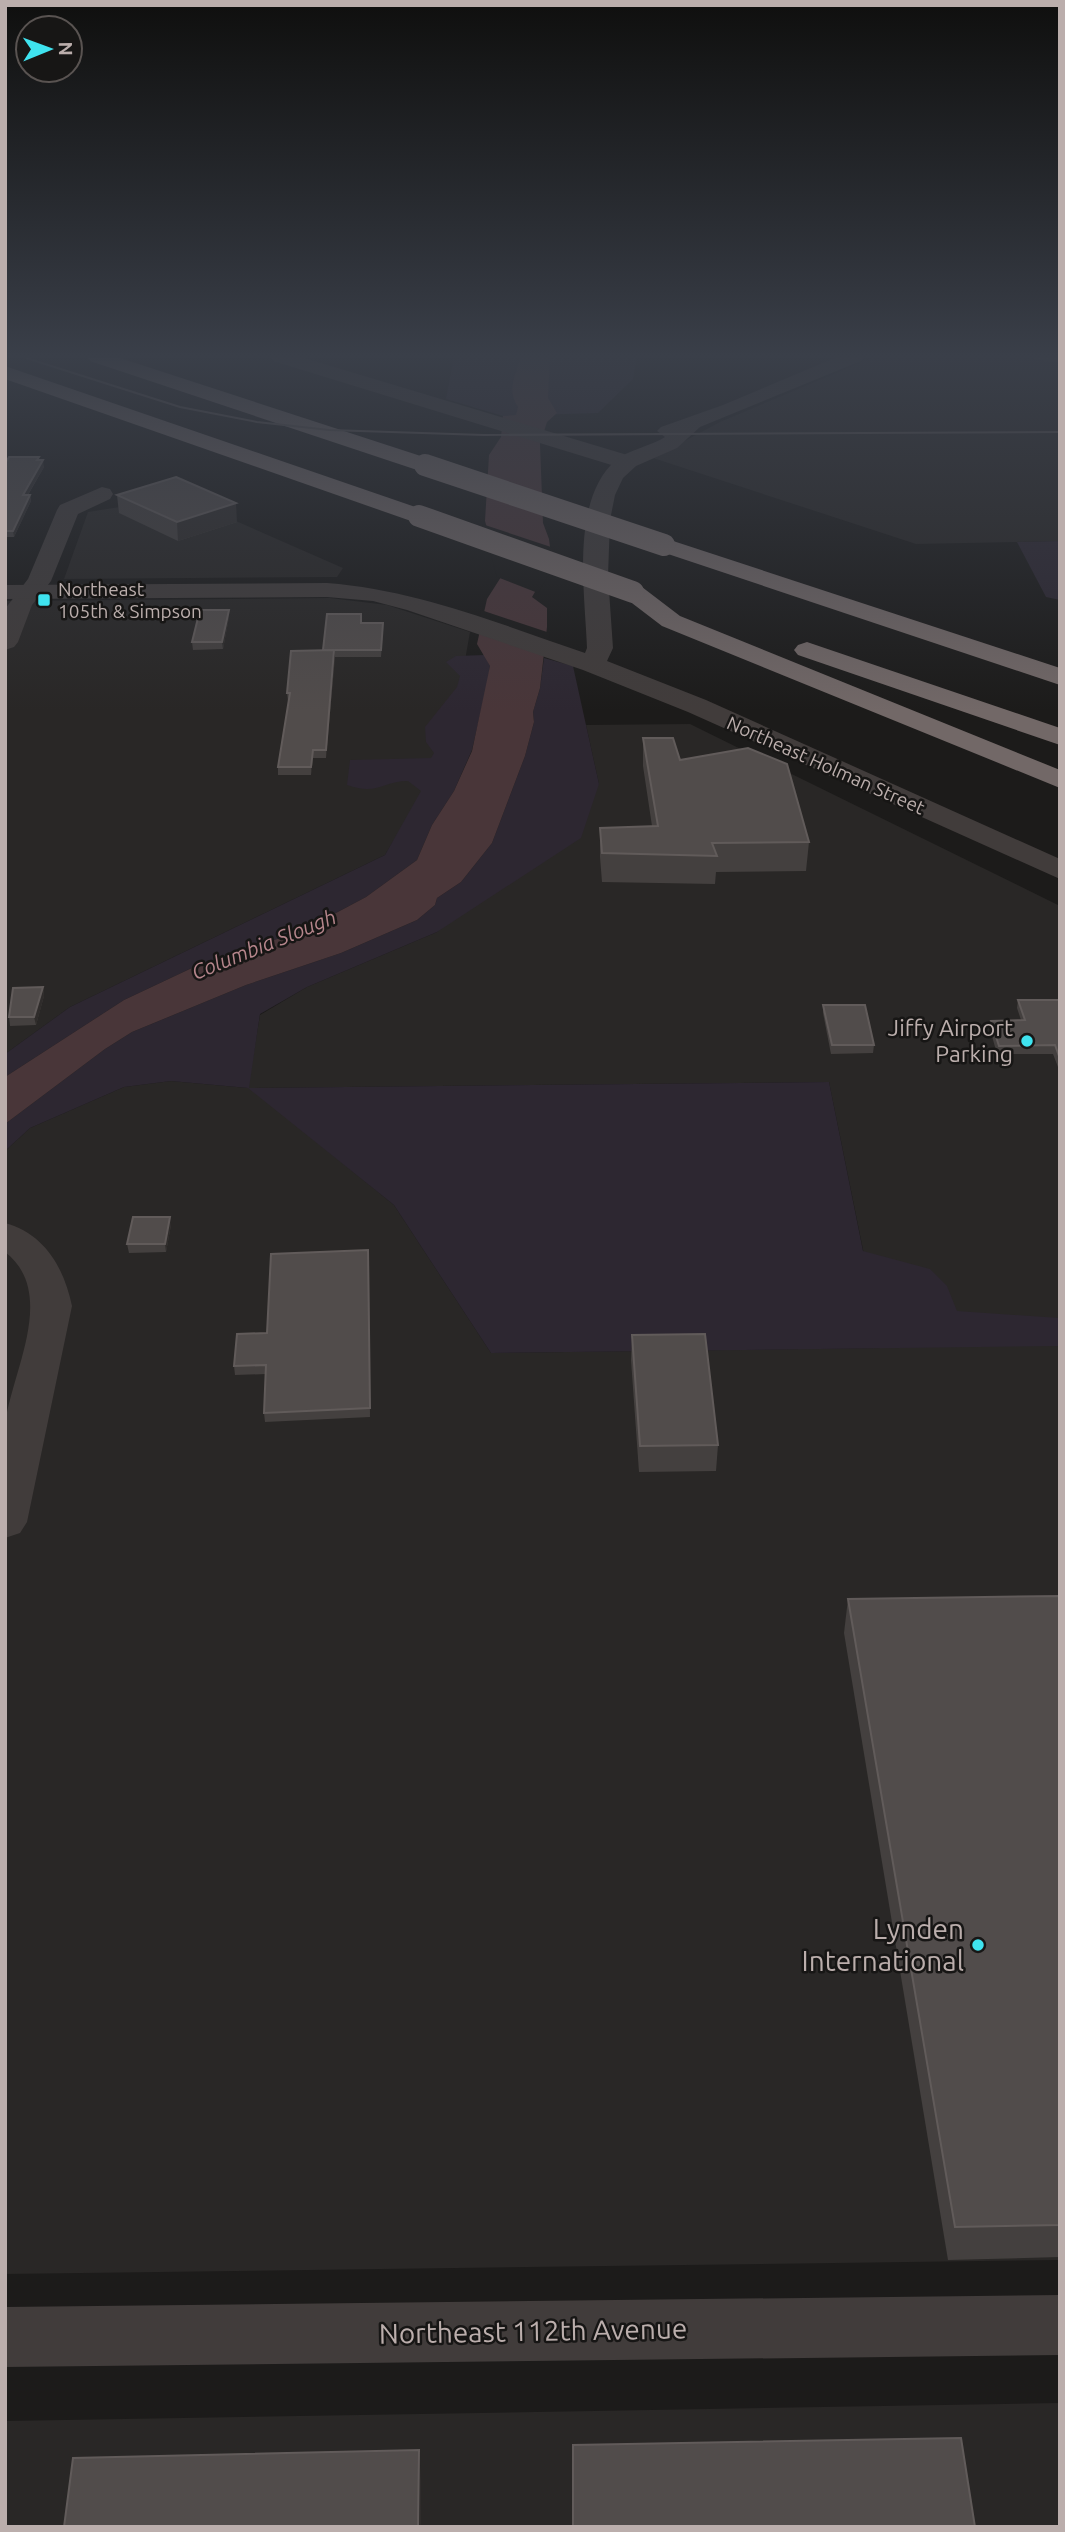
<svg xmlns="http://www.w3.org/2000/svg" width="1065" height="2532" font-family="Ubuntu,sans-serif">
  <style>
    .built { fill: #292726; fill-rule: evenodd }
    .green { fill: #2d2731 }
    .water { fill: #493639 }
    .pier { fill: #1c1b1a }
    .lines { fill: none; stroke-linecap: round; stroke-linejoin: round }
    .minor { fill: #413c3b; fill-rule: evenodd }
    .tertiary { fill: #413c3b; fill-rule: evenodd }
    .motorway { fill: #726867; fill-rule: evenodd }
    .tram { stroke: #5a5352; stroke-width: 2 }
    .motorway-bridge { stroke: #726867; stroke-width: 22 }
    .wall { fill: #44403f }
    .shaded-wall { fill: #2f2c2b }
    .building { fill: #514c4b; stroke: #615b5a; stroke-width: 2 }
    .poi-dot { fill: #3fe3ef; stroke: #171615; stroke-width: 2.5 }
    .labels { text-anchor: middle; stroke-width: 5; stroke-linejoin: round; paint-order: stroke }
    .far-poi-label { font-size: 19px; fill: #bbaeac; stroke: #171615; text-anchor: start }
    .far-street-label { font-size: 19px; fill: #bbaeac; stroke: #171615 }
    .far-water-label { font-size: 21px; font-style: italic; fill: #b5858b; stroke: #171615 }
    .poi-label { font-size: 23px; fill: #bbaeac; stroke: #171615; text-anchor: end }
    .near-poi-label { font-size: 28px; fill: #bbaeac; stroke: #171615; text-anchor: end }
    .near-street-label { font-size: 28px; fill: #bbaeac; stroke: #171615 }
  </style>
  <rect width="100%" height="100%" fill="#1c1b1a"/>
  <g class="built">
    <polygon points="874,357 1060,357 1060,541 916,544 653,458 720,422"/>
    <polygon points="126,506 220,514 343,568 337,577 64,579 88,512"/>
    <polygon points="330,598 387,605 470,632 460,689 434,773 385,855 70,1007 5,1054 5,601"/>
    <path d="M690 724 1060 906V2260L5 2274V1151L30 1128 124 1087 171 1081 248 1088 260 1015 307 987 437 932 599 784 586 725ZM829 1082 883 1348 491 1353 394 1205 250 1088Z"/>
    <polygon points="1060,2403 1060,2527 5,2527 5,2421"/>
  </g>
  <g class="green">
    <polygon points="454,357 637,357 633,379 598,413 503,416 446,399"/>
    <polygon points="1060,541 1060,600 1046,597 1017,542"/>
    <path d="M485 655 490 666 488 680 472 750 454 791 432 825 417 860 366 897 334 914 289 935 194 967 124 1000 5 1077V1054L70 1007 385 855 421 791 408 781C383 781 377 796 347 785L350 760 431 758 434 753 426 742 425 727 457 687 460 676 446 662 456 656Z"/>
    <polygon points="544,658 573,666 599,784 581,838 437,932 307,987 260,1014 249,1088 829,1082 863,1251 930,1269 947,1286 957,1311 1060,1318 1060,1346 491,1353 394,1205 248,1088 171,1081 124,1087 30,1128 5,1151 5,1124 105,1049 132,1032 246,985 341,953 417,920 435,905 437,898 461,882 492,843 525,756 534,722 533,712 540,688"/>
  </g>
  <path class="water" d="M521 357H550L548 398 557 413 547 422 540 444 543 523 549 539 552 563 532 597 547 608V627L540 688 533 712 534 722 525 756 492 843 461 882 437 898 435 905 417 920 341 953 246 985 132 1032 105 1049 5 1124V1077L124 1000 194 967 289 935 334 914 366 897 417 860 432 825 454 791 472 751 490 666 477 644 487 599 501 577 485 521 489 455 501 437 503 416 516 415 518 407C506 389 516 375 521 357Z"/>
  <g class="pier">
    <polygon points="482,524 554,548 555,564 538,593 497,577"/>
    <polygon points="481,610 550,633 548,655 477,631"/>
  </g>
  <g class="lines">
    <g class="minor">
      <polygon points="270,357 301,357 634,457 637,462 634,467 618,467 273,361"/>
      <polygon points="102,487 110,489 113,494 110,499 78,514 51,581 32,605 18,642 14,647 5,650 5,609 28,579 57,510 60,505"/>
      <path d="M5 1223C45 1234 64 1268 72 1306L27 1522 20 1533 5 1538C5 1501 1 1461 5 1424 12 1371 58 1293 5 1252Z"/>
      <polygon points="1060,2295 1060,2355 5,2367 5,2307"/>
    </g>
    <path class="tertiary" d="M837 357H864L861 361 700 427 677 448 636 466 623 478 615 495 610 520 608 576 613 648 607 661 706 700 1060 859V879L688 712 583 670 407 610 373 601 327 597 5 599V585L327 583C417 590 500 624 585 653L587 648C585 593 570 500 616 460 628 450 651 446 665 437L657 431 661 427 723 405Z"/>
    <g class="motorway">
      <polygon points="87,357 117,357 433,460 436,465 433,470 417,470 90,361"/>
      <polygon points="5,366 427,511 430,516 427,521 411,521 5,379"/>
      <polygon points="664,538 1060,668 1060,685 656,550 652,545 656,540"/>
      <polygon points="633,585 642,587 680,616 1060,770 1060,788 662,626 624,597 621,592 624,587"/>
      <polygon points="807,642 1060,728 1060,745 798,655 794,650 798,645"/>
    </g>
    <polyline class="tram" points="23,357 180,407 257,422 329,430 484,435 1060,432"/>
    <g class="motorway-bridge">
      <polyline points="425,465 664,545"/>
      <polyline points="419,516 633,592"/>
    </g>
  </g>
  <g class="wall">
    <polygon points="1023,357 1060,357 1060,363"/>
    <polygon points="39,457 39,460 44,467 28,495 30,495 31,501 14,537 5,537 5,464"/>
    <polygon points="117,495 237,522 178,541 119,513"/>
    <polygon points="229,617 223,649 193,650 192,642"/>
    <polygon points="361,623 383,630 381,657 335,657 326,758 313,758 311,775 278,775 278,767 289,701 288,701 287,693 323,650"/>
    <polygon points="643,738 680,760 809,842 806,871 716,872 715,884 602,882 600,857 600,828 652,826 643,766"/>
    <polygon points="43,987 44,996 36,1025 10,1026 9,1017"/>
    <polygon points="1018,1000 1060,1000 1060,1067 1058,1067 1053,1054 997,1054 990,1029 991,1021 1021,1020 1017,1008"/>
    <polygon points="823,1005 874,1045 873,1053 831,1054 823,1013"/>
    <polygon points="171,1225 166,1252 129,1253 127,1244"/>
    <polygon points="369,1258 370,1417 265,1422 264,1413 266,1374 235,1375 234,1366 267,1333"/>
    <polygon points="632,1335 718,1445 716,1471 639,1472 631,1360"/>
    <polygon points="1060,1596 1060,2257 948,2260 844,1633 848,1599"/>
    <polygon points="573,2445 975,2527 572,2527"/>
  </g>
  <g class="shaded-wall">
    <polygon points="43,460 44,467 24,501 23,495"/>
    <polygon points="30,495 31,501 14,537 13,531"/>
    <polygon points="236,503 237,522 178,541 177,522"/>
    <polygon points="229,610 229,617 223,649 222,642"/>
    <polygon points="334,650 335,657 326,758 326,750"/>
    <polygon points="313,750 313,758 311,775 311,767"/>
    <polygon points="43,987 44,996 36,1025 34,1017"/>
    <polygon points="170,1217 171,1225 166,1252 165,1244"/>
    <polygon points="419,2450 421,2480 421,2527 418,2527"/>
  </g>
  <g class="building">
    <polygon points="9,457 39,457 37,460 43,460 23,495 30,495 13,531 5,531 5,464"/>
    <polygon points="176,477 236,503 177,522 117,495"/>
    <polygon points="200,610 229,610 222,642 192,642"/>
    <polygon points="327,614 361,614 361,623 383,623 381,650 323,650"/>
    <polygon points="334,650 326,750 313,750 311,767 278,767 290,693 287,693 291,651"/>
    <polygon points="643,738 673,738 680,760 748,748 787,764 809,842 712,843 717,856 602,853 600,828 658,826"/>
    <polygon points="43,987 34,1017 9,1017 13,988"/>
    <polygon points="1018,1000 1060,1000 1060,1059 1055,1045 999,1046 991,1021 1025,1020"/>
    <polygon points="823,1005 865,1005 874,1045 832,1045"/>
    <polygon points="133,1217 170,1217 165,1244 127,1244"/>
    <polygon points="368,1250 370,1408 264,1413 266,1365 234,1366 237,1334 267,1333 271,1254"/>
    <polygon points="705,1334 718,1445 640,1446 632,1335"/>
    <polygon points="1060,1596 1060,2225 955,2227 848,1599"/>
    <polygon points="961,2438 975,2527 573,2527 573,2445"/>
    <polygon points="419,2450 418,2527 64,2527 73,2458"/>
  </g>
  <linearGradient id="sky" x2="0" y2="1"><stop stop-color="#0f0f0e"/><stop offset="0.5" stop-color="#3a3f49"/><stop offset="1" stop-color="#3a3f49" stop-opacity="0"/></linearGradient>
  <rect width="1065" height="711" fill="url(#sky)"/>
  <g class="poi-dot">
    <rect x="37" y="593" width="14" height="14" rx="3.5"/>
    <circle cx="1027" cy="1041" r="7"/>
    <circle cx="978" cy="1945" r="7"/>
  </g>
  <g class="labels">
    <g class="far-poi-label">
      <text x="58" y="596">Northeast<tspan x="58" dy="22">105th &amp; Simpson</tspan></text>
    </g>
    <g class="far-street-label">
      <text transform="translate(826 765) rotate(24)" y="7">Northeast Holman Street</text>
    </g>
    <g class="far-water-label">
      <text transform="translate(264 945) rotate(-22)" y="7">Columbia Slough</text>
    </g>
    <g class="poi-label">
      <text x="1013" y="1036">Jiffy Airport<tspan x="1013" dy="26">Parking</tspan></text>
    </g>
    <g class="near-poi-label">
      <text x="964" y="1939">Lynden<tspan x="964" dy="32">International</tspan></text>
    </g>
    <g class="near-street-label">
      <text transform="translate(533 2331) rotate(-1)" y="10">Northeast 112th Avenue</text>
    </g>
  </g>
  <rect width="1065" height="2532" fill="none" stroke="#bbaeac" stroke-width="14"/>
  <g transform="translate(49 49) rotate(89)"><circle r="33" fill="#171615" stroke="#595351" stroke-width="2"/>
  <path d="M0-5L12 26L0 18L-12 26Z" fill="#3fe3ef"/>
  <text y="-10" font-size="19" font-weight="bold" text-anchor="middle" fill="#bbaeac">N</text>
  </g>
</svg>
